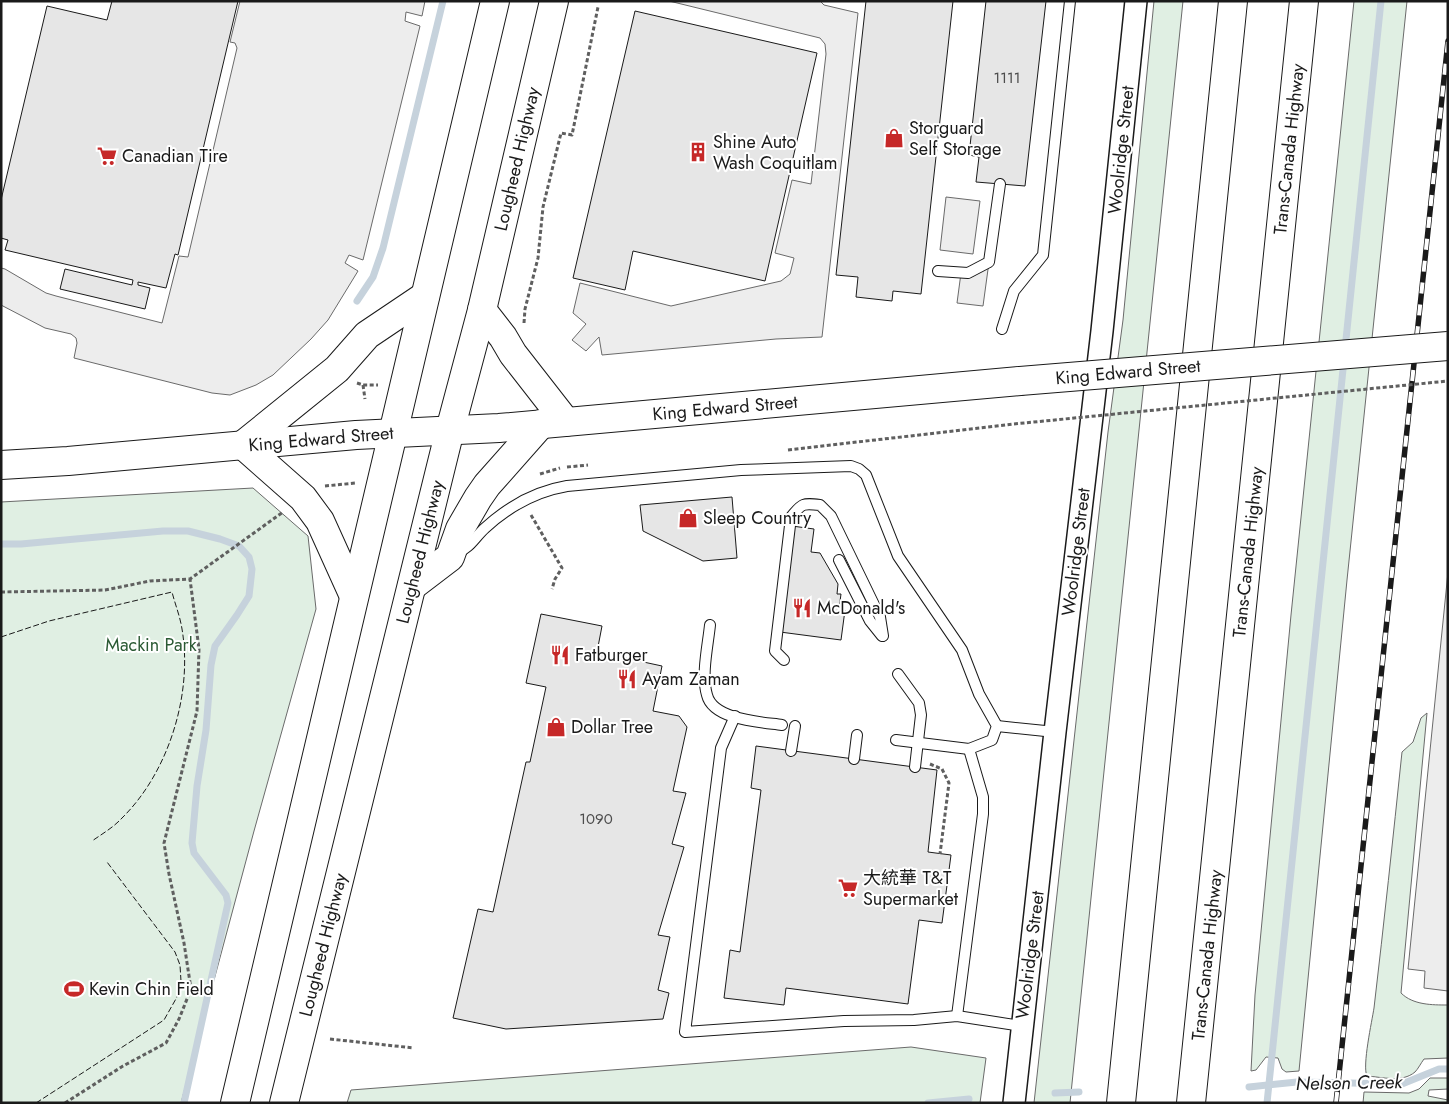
<svg xmlns="http://www.w3.org/2000/svg" width="1449" height="1104" font-family="Jost,'Noto Sans SC',sans-serif">
  <style>
    .green { fill: #e0efe3; stroke: #6a6a6a }
    .parking { fill: #ededed; stroke: #6a6a6a }
    .lines { fill: none; stroke-linecap: round; stroke-linejoin: round }
    .stream { stroke: #c6d2dc; stroke-width: 7 }
    .building { fill: #e6e6e6; stroke: #1a1a1a }
    .lane-casing { stroke: #1a1a1a; stroke-width: 12 }
    .street-casing { stroke: #1a1a1a; stroke-width: 24 }
    .secondary-casing { stroke: #1a1a1a; stroke-width: 30 }
    .primary-casing { stroke: #1a1a1a; stroke-width: 30 }
    .highway-casing { stroke: #1a1a1a; stroke-width: 30 }
    .path { stroke: #5f5f5f; stroke-width: 3; stroke-dasharray: 4 2.5; stroke-linecap: butt }
    .lane { stroke: #fff; stroke-width: 10 }
    .street { stroke: #fff; stroke-width: 21 }
    .secondary { stroke: #fff; stroke-width: 28 }
    .primary { stroke: #fff; stroke-width: 28 }
    .highway { stroke: #fff; stroke-width: 28 }
    .rail-casing { stroke: #1a1a1a; stroke-width: 5.5 }
    .rail { stroke: #fff; stroke-width: 4; stroke-dasharray: 11; stroke-linecap: butt }
    .secondary-bridge-casing { stroke: #1a1a1a; stroke-width: 30; stroke-linecap: butt }
    .path-bridge { stroke: #5f5f5f; stroke-width: 3; stroke-dasharray: 4 2.5; stroke-linecap: butt }
    .secondary-bridge { stroke: #fff; stroke-width: 28 }
    .fence { stroke: #1a1a1a; stroke-width: 1; stroke-dasharray: 6 2.5; stroke-linecap: butt }
    .labels { text-anchor: middle; stroke-width: 4; stroke-linejoin: round; paint-order: stroke }
    .number-label { font-size: 15px; fill: #4d4d4d }
    .poi-label { font-size: 18px; fill: #1a1a1a; stroke: #fff; text-anchor: start }
    .street-label { font-size: 18px; fill: #1a1a1a; stroke: #fff }
    .park-label { font-size: 18px; fill: #2b5a34; stroke: #fff }
    .water-label { font-size: 19px; font-style: italic; fill: #1a1a1a; stroke: #fff }
  </style>
  <rect width="100%" height="100%" fill="#fff"/>
  <g class="green">
    <polygon points="1154,1 1183,1 1070,1103 1034,1103 1108,432 1123,320"/>
    <polygon points="1354,1 1407,1 1347,580 1299,1071 1286,1072 1282,1069 1278,1058 1266,1057 1256,1070 1251,1071 1255,995 1291,615"/>
    <polygon points="253,488 308,536 316,609 254,831 181,1103 1,1103 1,502"/>
    <path d="M1427 713 1401 993C1413 1005 1432 1005 1448 1005V1058L1424 1059C1421 1063 1418 1069 1415 1072 1402 1083 1382 1077 1367 1076 1362 1066 1372 1021 1374 1008 1384 923 1393 838 1402 752L1413 742 1421 718Z"/>
    <polygon points="911,1047 986,1058 980,1103 347,1103 351,1090"/>
    <polygon points="1430,1078 1448,1078 1448,1089 1429,1090 1428,1096 1448,1100 1448,1103 1363,1103 1364,1092 1409,1093 1419,1089"/>
  </g>
  <g class="parking">
    <polygon points="240,1 425,1 422,16 406,12 405,21 420,26 363,260 349,255 345,263 358,271 328,320 311,339 273,375 256,385 230,395 212,393 74,358 77,343 76,338 71,334 45,328 1,305 1,268 5,269 46,293 56,296 162,323 179,256 188,257 237,48 235,43 230,42"/>
    <polygon points="669,1 820,1 824,5 858,13 822,337 776,339 602,355 599,337 586,351 572,340 586,324 573,313 580,283 671,306 781,281 790,274 794,258 775,253 792,180 811,184 826,54 825,44 820,38"/>
    <polygon points="946,197 980,201 973,254 940,250"/>
    <polygon points="989,262 983,306 957,303 961,273"/>
    <polygon points="1448,572 1448,991 1424,988 1425,971 1408,969"/>
  </g>
  <g class="lines">
    <g class="stream">
      <polyline points="357,301 373,277 383,248 443,1"/>
      <polyline points="1345,349 1381,1"/>
      <polyline points="1,544 21,544 163,531 188,531 220,539 239,546 249,557 252,569 249,596 237,615 215,646 211,665 206,730 197,786 192,843 194,853 226,895 228,903 184,1103"/>
      <polyline points="1249,1087 1297,1082 1402,1084 1439,1069 1448,1069"/>
      <polyline points="1055,1093 1079,1092"/>
      <polyline points="928,1103 969,1099"/>
      <polyline points="1267,1103 1344,360"/>
    </g>
  </g>
  <g class="building">
    <polygon points="112,1 238,1 178,255 175,254 166,288 138,282 138,285 150,288 145,309 60,289 65,269 132,285 133,280 5,250 8,240 1,238 1,200 47,6 107,20"/>
    <polygon points="866,1 953,1 921,294 893,291 892,301 856,297 858,277 836,275"/>
    <polygon points="986,1 1046,1 1025,186 976,182 979,157 969,155"/>
    <polygon points="635,11 817,53 765,281 633,251 625,290 573,278"/>
    <polygon points="732,497 737,558 703,561 643,531 640,505"/>
    <polygon points="792,526 814,529 811,552 820,553 838,584 837,594 841,594 839,609 845,610 841,640 780,632"/>
    <polygon points="541,614 602,626 597,652 662,666 653,711 679,716 687,727 673,791 686,793 672,844 684,847 658,935 670,937 658,990 669,993 663,1019 506,1029 453,1018 478,909 493,912 526,762 530,762 546,687 526,683"/>
    <polygon points="756,746 937,770 928,852 951,855 942,923 919,920 908,1004 786,988 784,1005 724,998 730,950 740,952 761,790 751,788"/>
  </g>
  <g class="lines">
    <defs>
      <g id="lane">
        <polyline points="938,271 968,273 989,262 1000,184"/>
        <polyline points="1002,329 1014,291 1043,255 1070,1"/>
        <path d="M457 553C470 548 475 537 485 528 508 507 537 491 567 486L741 470 851 466 859 469 866 475 898 556 962 650 979 694 997 726 992 740 969 749 983 797V814L957 1016"/>
        <polyline points="839,560 870,621 882,636"/>
        <path d="M710 625C708 645 701 675 707 695 713 720 761 722 782 725"/>
        <path d="M784 660 775 651 791 517C802 503 803 503 820 505L831 516 880 617 883 636"/>
        <polyline points="898,674 919,703 921,715 915,767"/>
        <polyline points="735,716 721,748 685,1032 844,1021 914,1020 957,1016 1021,1026"/>
        <polyline points="997,726 1055,732"/>
        <polyline points="896,740 969,749"/>
        <polyline points="791,751 795,726"/>
        <polyline points="854,759 857,735"/>
      </g>
      <polyline id="street" points="1014,1103 1055,732 1102,331 1136,1"/>
      <polyline id="secondary" points="1,465 68,461 356,435 499,428 1020,381"/>
      <g id="primary">
        <polyline points="482,310 503,337 513,354 566,422"/>
        <polyline points="412,586 450,557 460,529 478,498 487,485 541,424"/>
        <polyline points="353,594 320,521 303,498 243,445 337,369 367,335 425,296"/>
        <path d="M235 1103C319 735 407 368 495 1"/>
        <polyline points="284,1103 450,430 482,310 554,1"/>
      </g>
      <g id="highway">
        <polyline points="1121,1103 1233,1"/>
        <polyline points="1191,1103 1304,1"/>
      </g>
    </defs>
    <use href="#lane" class="lane-casing"/>
    <use href="#street" class="street-casing"/>
    <use href="#secondary" class="secondary-casing"/>
    <use href="#primary" class="primary-casing"/>
    <use href="#highway" class="highway-casing"/>
    <g class="path">
      <polyline points="524,323 525,309 538,258 543,207 561,133 572,135 598,7"/>
      <polyline points="357,383 363,385 378,385"/>
      <polyline points="363,385 365,399"/>
      <polyline points="788,450 1014,424"/>
      <polyline points="567,467 588,465"/>
      <polyline points="540,474 560,468"/>
      <polyline points="325,486 356,483"/>
      <polyline points="531,515 562,568 555,579 552,589"/>
      <polyline points="1,592 105,590 150,581 190,579 283,512"/>
      <polyline points="930,764 942,769 949,783 940,854"/>
      <polyline points="330,1039 414,1048"/>
      <polyline points="65,1103 123,1066 166,1043 179,1019 191,989 184,943 169,874 164,843 197,711 199,649 190,579"/>
    </g>
    <use href="#lane" class="lane"/>
    <use href="#street" class="street"/>
    <use href="#secondary" class="secondary"/>
    <use href="#primary" class="primary"/>
    <use href="#highway" class="highway"/>
    <defs>
      <polyline id="rail" points="1336,1103 1448,41"/>
    </defs>
    <use href="#rail" class="rail-casing"/>
    <use href="#rail" class="rail"/>
    <defs>
      <polyline id="secondary-bridge" points="1020,381 1448,346"/>
    </defs>
    <use href="#secondary-bridge" class="secondary-bridge-casing"/>
    <polyline class="path-bridge" points="1014,424 1448,381"/>
    <use href="#secondary-bridge" class="secondary-bridge"/>
    <g class="fence">
      <path d="M1 637 49 621 172 592C175 604 180 616 182 629 193 693 169 772 122 818 114 827 102 834 92 841"/>
      <polyline points="36,1103 164,1020 177,997 181,981 180,965 175,952 107,862"/>
    </g>
  </g>
  <defs>
    <symbol id="shop-bare" viewBox="-9 -9 18 18"><path d="M-5-2.5h2.3a2.7 3.5 0 0 1 5.4 0H5L5.5 6h-11ZM-1.5-2.5h3a1.5 2.3 0 0 0-3 0Z" fill="#c62828" stroke="#fff" stroke-width="2.5" paint-order="stroke"/></symbol>
    <symbol id="building-bare" viewBox="-9 -9 18 18"><path d="M-4-6H4V6H1V3H-1V6H-4ZM-2.5-4.3h1.7v1.8h-1.7ZM.8-4.3h1.7v1.8H.8ZM-2.5-1h1.7V.8h-1.7ZM.8-1h1.7V.8H.8Z" fill="#c62828" stroke="#fff" stroke-width="2.5" paint-order="stroke"/></symbol>
    <symbol id="supermarket-bare" viewBox="-9 -9 18 18"><path d="M-6-5.5h2.5l.6 2H6L4.5 2H-2.5L-4.4-4H-6ZM-1.5 3.2a1.3 1.3 0 1 0 .1 0ZM3 3.2a1.3 1.3 0 1 0 .1 0Z" fill="#c62828" stroke="#fff" stroke-width="2.5" paint-order="stroke"/></symbol>
    <symbol id="restaurant-bare" viewBox="-9 -9 18 18"><path d="M-5-6h1v4h1v-4h1v4h1v-4h1v5L-1.5 .5V6h-2V.5L-5-1ZM5-6V6H3V1.5H1.5Q1.5-4 5-6Z" fill="#c62828" stroke="#fff" stroke-width="2.5" paint-order="stroke"/></symbol>
    <symbol id="stadium-bare" viewBox="-9 -9 18 18"><path d="M0-5a6.5 5 0 1 0 0 10a6.5 5 0 1 0 0-10ZM-3.5-1.8h7v3.6h-7Z" fill="#c62828" stroke="#fff" stroke-width="2.5" paint-order="stroke"/></symbol>
  </defs>
  <g fill-rule="evenodd">
    <use href="#shop-bare" x="880" y="124" width="28" height="28"/>
    <use href="#building-bare" x="684" y="138" width="28" height="28"/>
    <use href="#supermarket-bare" x="93" y="142" width="28" height="28"/>
    <use href="#shop-bare" x="674" y="504" width="28" height="28"/>
    <use href="#restaurant-bare" x="788" y="594" width="28" height="28"/>
    <use href="#restaurant-bare" x="546" y="641" width="28" height="28"/>
    <use href="#restaurant-bare" x="613" y="665" width="28" height="28"/>
    <use href="#shop-bare" x="542" y="713" width="28" height="28"/>
    <use href="#supermarket-bare" x="834" y="874" width="28" height="28"/>
    <use href="#stadium-bare" x="60" y="975" width="28" height="28"/>
  </g>
  <g class="labels">
    <g class="number-label">
      <text x="1007" y="83">1111</text>
      <text x="596" y="824">1090</text>
    </g>
    <g class="poi-label">
      <text x="909" y="134">Storguard<tspan x="909" dy="21">Self Storage</tspan></text>
      <text x="713" y="148">Shine Auto<tspan x="713" dy="21">Wash Coquitlam</tspan></text>
      <text x="122" y="162">Canadian Tire</text>
      <text x="703" y="524">Sleep Country</text>
      <text x="817" y="614">McDonald's</text>
      <text x="575" y="661">Fatburger</text>
      <text x="642" y="685">Ayam Zaman</text>
      <text x="571" y="733">Dollar Tree</text>
      <text x="863" y="884">大統華 T&amp;T<tspan x="863" dy="21">Supermarket</tspan></text>
      <text x="89" y="995">Kevin Chin Field</text>
    </g>
    <g class="street-label">
      <text transform="translate(1289 149) rotate(-84)" y="6">Trans-Canada Highway</text>
      <text transform="translate(1121 150) rotate(-84)" y="6">Woolridge Street</text>
      <text transform="translate(517 159) rotate(-77)" y="6">Lougheed Highway</text>
      <text transform="translate(1128 372) rotate(-5)" y="6">King Edward Street</text>
      <text transform="translate(725 408) rotate(-5)" y="6">King Edward Street</text>
      <text transform="translate(321 439) rotate(-5)" y="6">King Edward Street</text>
      <text transform="translate(420 552) rotate(-76)" y="6">Lougheed Highway</text>
      <text transform="translate(1076 552) rotate(-83)" y="6">Woolridge Street</text>
      <text transform="translate(1248 552) rotate(-84)" y="6">Trans-Canada Highway</text>
      <text transform="translate(323 945) rotate(-76)" y="6">Lougheed Highway</text>
      <text transform="translate(1030 955) rotate(-83)" y="6">Woolridge Street</text>
      <text transform="translate(1207 955) rotate(-84)" y="6">Trans-Canada Highway</text>
    </g>
    <g class="park-label">
      <text x="151" y="651">Mackin Park</text>
    </g>
    <g class="water-label">
      <text transform="translate(1349 1082) rotate(-1)" y="7">Nelson Creek</text>
    </g>
  </g>
  <rect width="1449" height="1104" fill="none" stroke="#1a1a1a" stroke-width="5"/>
</svg>
